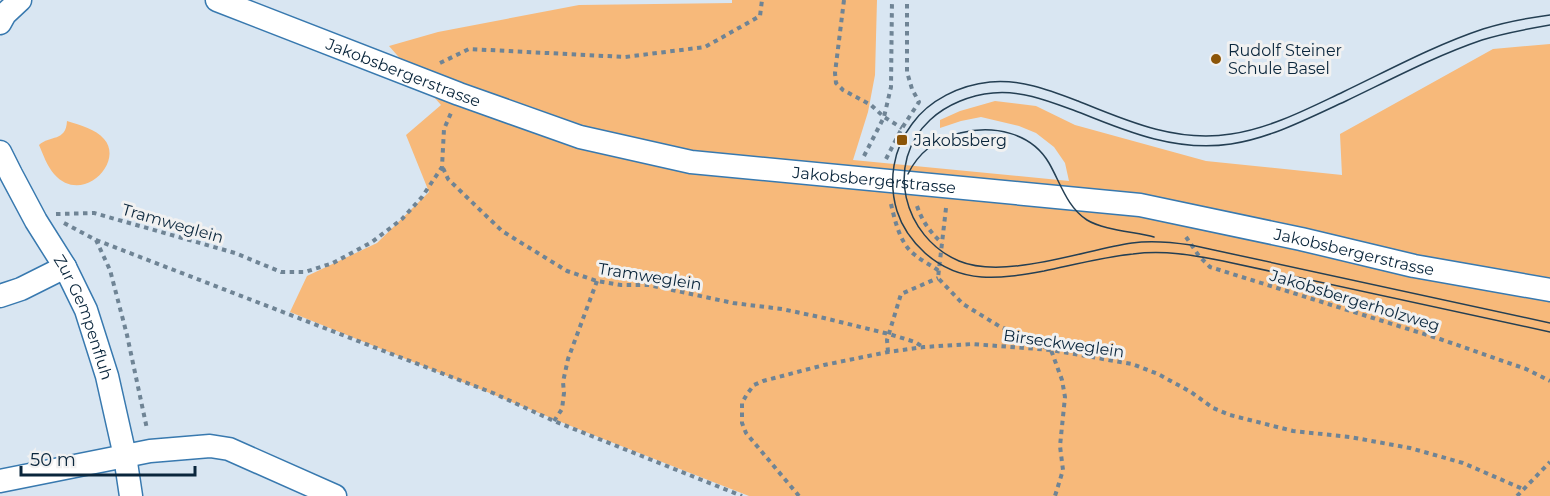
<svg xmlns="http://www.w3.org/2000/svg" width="1550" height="496" font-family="Montserrat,sans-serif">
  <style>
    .green { fill: #f7b97a }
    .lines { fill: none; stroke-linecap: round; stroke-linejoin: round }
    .minor-casing { stroke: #3879af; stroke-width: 25 }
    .path { stroke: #6f8495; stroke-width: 4; stroke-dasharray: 4.5 4.5; stroke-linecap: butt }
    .minor { stroke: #fff; stroke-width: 22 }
    .tram { stroke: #243f53; stroke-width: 1.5 }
    .poi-dot { fill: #8c5508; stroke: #f1f1f1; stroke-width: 2 }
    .labels { text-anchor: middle; stroke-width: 6; stroke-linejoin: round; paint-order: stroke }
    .poi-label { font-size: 16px; fill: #0a263c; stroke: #f1f1f1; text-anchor: start }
    .street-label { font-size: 16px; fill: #0a263c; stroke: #f1f1f1 }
  </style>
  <rect width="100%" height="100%" fill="#d9e6f2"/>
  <g class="green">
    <polygon points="732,0 877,0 875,75 868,112 853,160 1069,181 1065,163 1054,147 1036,133 1019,126 981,117 961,121 940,128 940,120 960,111 995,101 1036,106 1075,125 1206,161 1342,175 1340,134 1493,49 1550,44 1550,496 749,496 593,435 290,312 307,276 377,243 429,192 406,135 441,105 389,46 438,32 579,5 732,3"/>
    <path d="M67 121C79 125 96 129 104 139 125 162 82 206 54 174 47 166 43 154 39 145 50 135 66 142 67 121Z"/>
  </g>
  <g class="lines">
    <defs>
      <g id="minor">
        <path id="s1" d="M217 0 459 94 580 137 691 162 1140 205 1301 239 1414 266 1550 290"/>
        <polyline points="0,23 5,14 20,0"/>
        <path id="s2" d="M0 152 11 174 36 221 65 267 86 310 107 376 125 456 131 496"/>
        <polyline points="0,296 21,289 65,267"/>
        <polyline points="0,481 150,451 210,446 229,449 335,496"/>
      </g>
    </defs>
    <use href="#minor" class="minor-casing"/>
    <g class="path">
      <polyline points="844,0 835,73 836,83 843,90 871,105 884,117 902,128"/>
      <polyline points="440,63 469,49 625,57 705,47 760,16 762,0"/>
      <polyline points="864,156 884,117 891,87 892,0"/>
      <polyline points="886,159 902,128 919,102 912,89 907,72 907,0"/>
      <polyline points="443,168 448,179 502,231 567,271 597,281 621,285 649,285 733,303 782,309 824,318 889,334 915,342 923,347"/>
      <path d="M891 204C895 221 900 244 915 255 922 261 931 265 939 271"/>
      <path d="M917 206C922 221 930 232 942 243"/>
      <polyline points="946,208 938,278 963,304 999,326 1051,350 1062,380 1065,397 1060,446 1063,470 1055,496"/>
      <polyline points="56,214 94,213 235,253 281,272 305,272 333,263 372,242 402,219 422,197 442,167 444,129 451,113"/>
      <polyline points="64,223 96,240 110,270 127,335 147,429"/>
      <polyline points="1186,237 1199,256 1210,267 1440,339 1526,369 1550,381"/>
      <polyline points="96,240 493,393 554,421 742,496"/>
      <polyline points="888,352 887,340 901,294 938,278"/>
      <polyline points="554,421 562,409 564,393 563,382 568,359 597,281"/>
      <polyline points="799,496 746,433 742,423 742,403 747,394 754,385 763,381 824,365 888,352 924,347 972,344 1051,350 1132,364 1158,374 1191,392 1213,408 1230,415 1293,431 1350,437 1410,448 1463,463 1523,489"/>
      <polyline points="1517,496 1550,462"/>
    </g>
    <use href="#minor" class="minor"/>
    <g class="tram">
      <path d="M1550 15C1527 18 1505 22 1483 29 1435 45 1389 70 1343 92 1307 109 1271 128 1231 134 1177 143 1127 121 1078 101 1049 90 1021 79 990 82 960 85 929 100 912 124 893 149 888 181 897 211 902 227 913 242 925 253 961 285 1000 279 1044 271 1073 265 1103 257 1133 254 1164 250 1193 255 1223 261L1550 332"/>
      <path d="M1550 25C1527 29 1504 33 1482 40 1435 56 1390 80 1346 101 1309 118 1271 138 1231 144 1178 152 1130 133 1081 113 1053 103 1024 90 993 93 971 95 947 104 930 120 884 163 903 237 959 261 1004 280 1084 250 1132 243 1152 240 1171 242 1191 245L1550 323"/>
      <path d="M908 174C918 153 937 138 960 133 993 125 1031 132 1049 163 1061 184 1067 207 1087 220 1103 230 1136 232 1154 237"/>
    </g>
  </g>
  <g class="poi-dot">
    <circle cx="1216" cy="59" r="6"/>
    <rect x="896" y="134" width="12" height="12" rx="3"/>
  </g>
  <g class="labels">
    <g class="poi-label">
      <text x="1228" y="56">Rudolf Steiner<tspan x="1228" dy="18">Schule Basel</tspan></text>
      <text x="914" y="146">Jakobsberg</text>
    </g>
    <g class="street-label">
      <text dy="6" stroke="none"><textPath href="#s1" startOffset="200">Jakobsbergerstrasse</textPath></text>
      <text dy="6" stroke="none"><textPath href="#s1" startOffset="686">Jakobsbergerstrasse</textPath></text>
      <text transform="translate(173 223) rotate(16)" y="6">Tramweglein</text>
      <text dy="6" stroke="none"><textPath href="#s1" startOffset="1172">Jakobsbergerstrasse</textPath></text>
      <text transform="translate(650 276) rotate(9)" y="6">Tramweglein</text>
      <text transform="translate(1355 300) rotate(17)" y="6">Jakobsbergerholzweg</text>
      <text dy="6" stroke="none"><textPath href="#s2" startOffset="186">Zur Gempenfluh</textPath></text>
      <text transform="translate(1064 343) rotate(8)" y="6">Birseckweglein</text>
    </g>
  </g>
  <path d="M21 466v9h174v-9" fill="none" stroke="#0a263c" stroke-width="3"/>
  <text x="30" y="466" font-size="18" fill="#0a263c" stroke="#f1f1f1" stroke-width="4.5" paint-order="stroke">50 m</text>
</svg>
